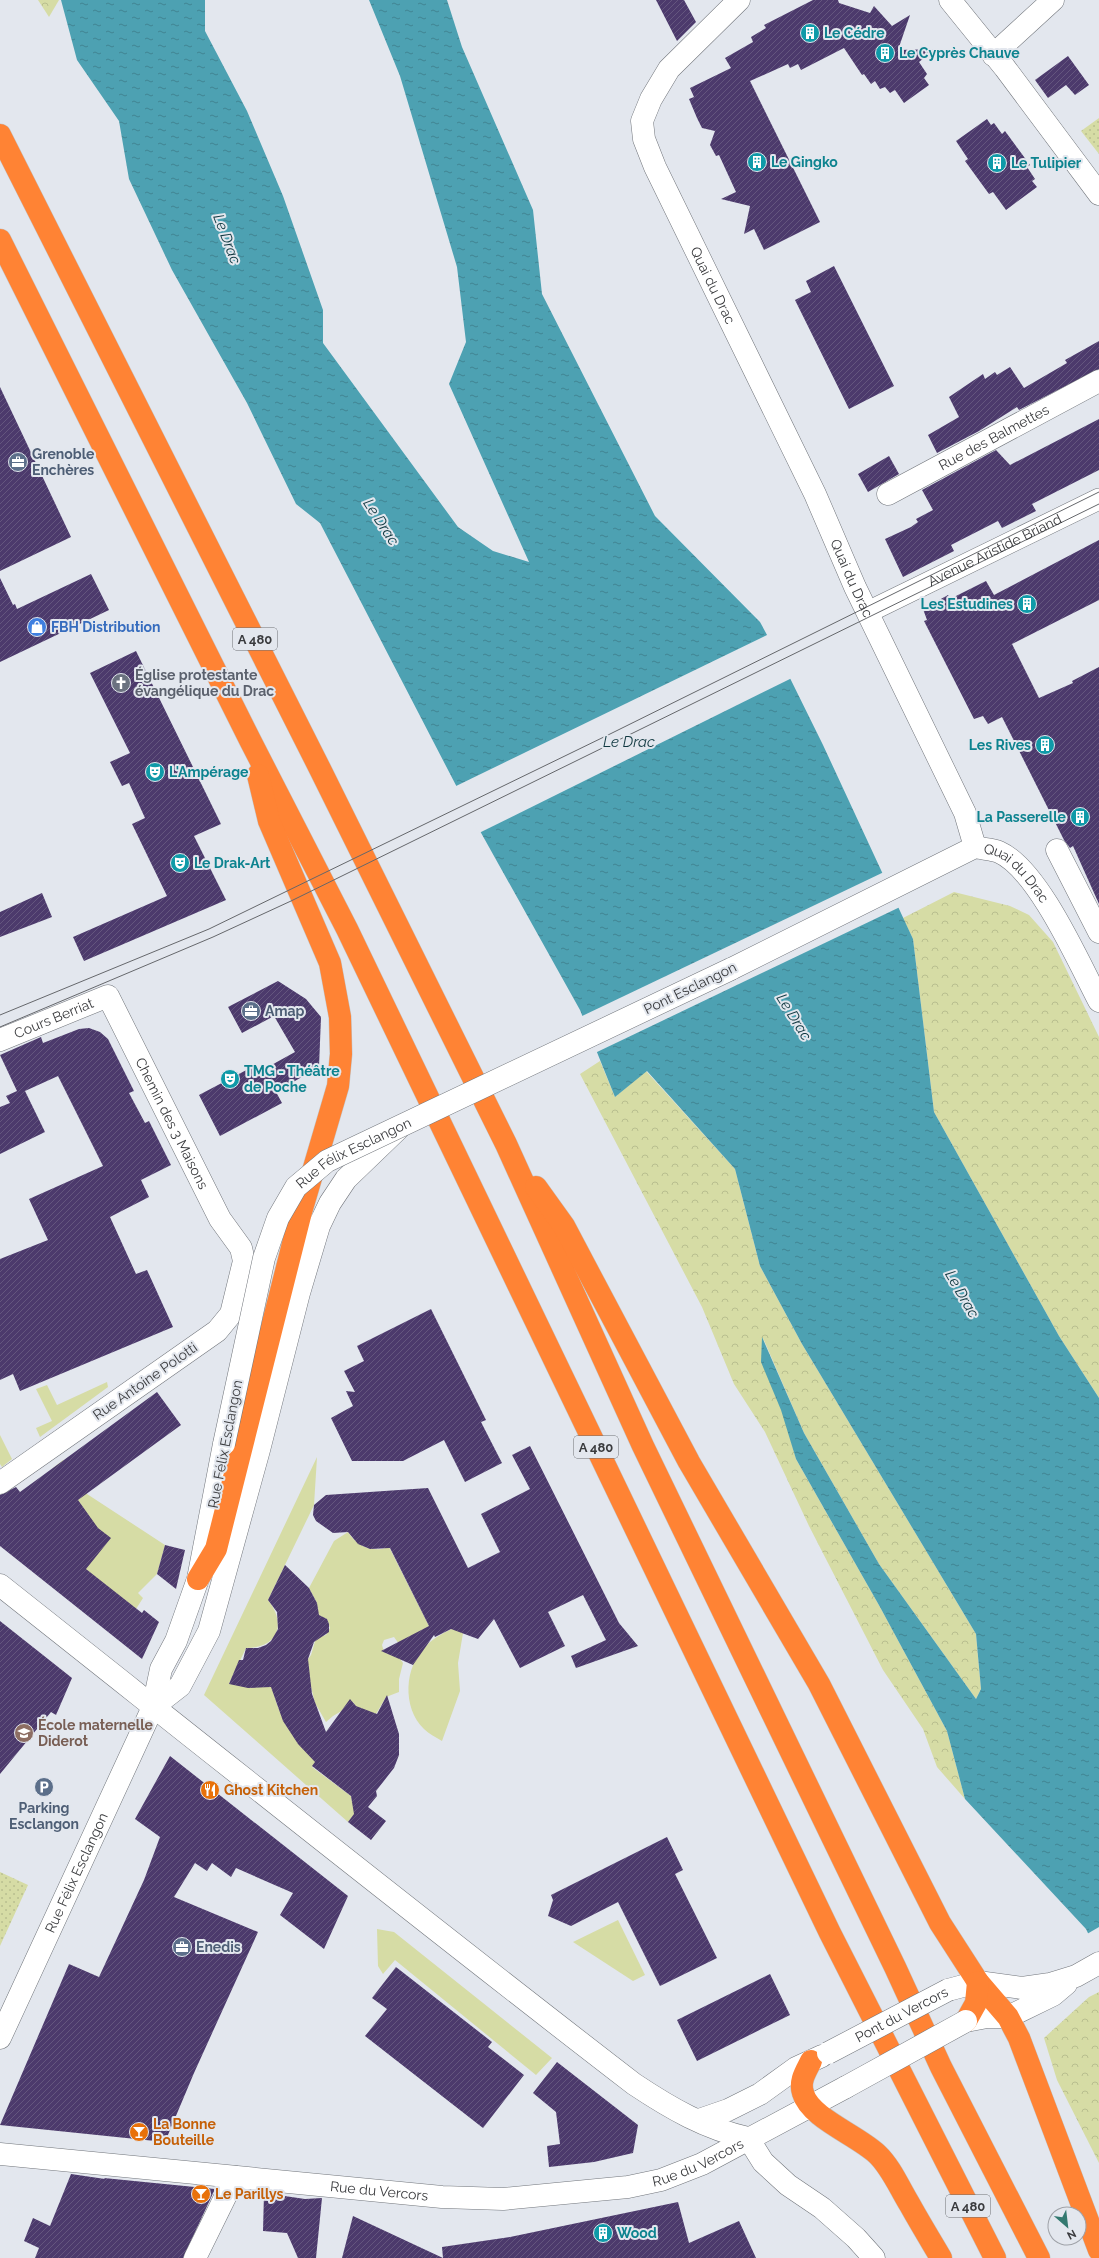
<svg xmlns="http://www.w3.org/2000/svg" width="1099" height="2258" font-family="Raleway,sans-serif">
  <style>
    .grass { fill: #d6dca5 }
    .forest { fill: url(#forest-crowns) }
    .park { fill: url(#park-dots) }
    .water { fill: url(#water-ripples) }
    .pier { fill: #e3e7ee }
    .building { fill: url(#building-hatch) }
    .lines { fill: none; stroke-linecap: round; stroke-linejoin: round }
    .pedestrian-casing { stroke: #71757b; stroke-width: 22 }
    .minor-casing { stroke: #71757b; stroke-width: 23 }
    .tertiary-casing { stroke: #71757b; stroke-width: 23 }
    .motorway-casing { stroke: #c4c4c5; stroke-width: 23 }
    .pedestrian { stroke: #fff; stroke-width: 21 }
    .minor { stroke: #fff; stroke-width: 22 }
    .tertiary { stroke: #fff; stroke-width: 22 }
    .motorway { stroke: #ff8334; stroke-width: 22 }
    .tram { stroke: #65676b; stroke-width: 1 }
    .tertiary-bridge-casing { stroke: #71757b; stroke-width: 23; stroke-linecap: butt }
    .tertiary-bridge { stroke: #fff; stroke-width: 22 }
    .labels { text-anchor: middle; stroke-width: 4; stroke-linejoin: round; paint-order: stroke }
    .shield { fill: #e3e7ee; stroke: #6d6f73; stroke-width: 1 }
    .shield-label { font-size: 13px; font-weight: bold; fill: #3a3b3e }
    .culture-label { font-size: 14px; font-weight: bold; fill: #0d838f; stroke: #e3e7ee; text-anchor: start }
    .street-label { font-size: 14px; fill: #3a3b3e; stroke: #e3e7ee }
    .service-label { font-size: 14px; font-weight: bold; fill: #4e5e75; stroke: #e3e7ee; text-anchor: start }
    .shop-label { font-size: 14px; font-weight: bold; fill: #366cbe; stroke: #e3e7ee; text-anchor: start }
    .worship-label { font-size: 14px; font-weight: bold; fill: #5b616d; stroke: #e3e7ee; text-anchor: start }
    .education-label { font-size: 14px; font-weight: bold; fill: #785e54; stroke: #e3e7ee; text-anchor: start }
    .food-label { font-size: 14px; font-weight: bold; fill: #c56008; stroke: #e3e7ee; text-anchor: start }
    .water-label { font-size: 15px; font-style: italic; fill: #103840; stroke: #e3e7ee }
  </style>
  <defs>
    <pattern id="forest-crowns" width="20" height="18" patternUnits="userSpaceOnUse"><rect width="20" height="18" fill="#d6dca5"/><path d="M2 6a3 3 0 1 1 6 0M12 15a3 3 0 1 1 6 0" fill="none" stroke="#b8be8f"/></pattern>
    <pattern id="park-dots" width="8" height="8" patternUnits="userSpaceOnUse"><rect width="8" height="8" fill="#d6dca5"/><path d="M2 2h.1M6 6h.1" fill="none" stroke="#b8be8f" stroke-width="1.8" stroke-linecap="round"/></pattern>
    <pattern id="water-ripples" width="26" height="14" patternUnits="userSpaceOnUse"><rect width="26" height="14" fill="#4da1b2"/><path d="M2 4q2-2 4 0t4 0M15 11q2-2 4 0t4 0" fill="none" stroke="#418492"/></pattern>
    <pattern id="building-hatch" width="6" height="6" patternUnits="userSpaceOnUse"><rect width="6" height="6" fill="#4c3a6c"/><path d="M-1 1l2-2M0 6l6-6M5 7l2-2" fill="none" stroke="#64567e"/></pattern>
  </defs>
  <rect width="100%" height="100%" fill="#e3e7ee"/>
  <g class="grass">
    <polygon points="107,1382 108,1387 40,1437 36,1428 52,1421 36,1389 47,1385 57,1405"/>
    <polygon points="0,1435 12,1459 2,1467 0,1464"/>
    <path d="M317 1457 314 1505 268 1600C287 1624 278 1648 246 1648L229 1684 272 1686C278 1717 294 1739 316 1761L312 1767 351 1796 352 1802 363 1803 348 1822 204 1695Z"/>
    <polygon points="63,1460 87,1494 165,1545 157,1574 138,1593 143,1598 136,1609 43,1536 72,1493 53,1468"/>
    <path d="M348 1532C358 1547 372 1553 389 1547L429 1626 434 1628 399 1644 394 1637 384 1640 382 1645 384 1652 389 1654 396 1653 403 1663 399 1679V1692L386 1697 376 1714 357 1708 353 1702H349L345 1706V1709L333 1716 326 1722 315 1703 305 1663 311 1655 316 1638 326 1635 330 1628 327 1619 318 1616 317 1603 309 1588 334 1541Z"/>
    <path d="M457 1626 463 1633 458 1663 460 1691 442 1741C436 1737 429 1734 424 1729 402 1708 404 1666 426 1646 434 1637 446 1632 457 1626Z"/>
    <polygon points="618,1920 645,1975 633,1981 573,1942"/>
    <polygon points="377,1929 394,1932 552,2058 536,2075 395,1960 383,1974 378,1966"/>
  </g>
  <g class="forest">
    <polygon points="38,0 59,0 49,17"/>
    <polygon points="954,892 1010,906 1029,915 1053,942 1099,1037 1099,1398 1059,1336 934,1112 913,939 903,918"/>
    <polygon points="600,1061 615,1097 646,1071 735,1169 760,1266 802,1344 976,1634 981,1689 976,1699 879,1564 804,1433 763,1338 796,1459 880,1607 947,1731 965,1799 937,1767 923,1729 883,1670 809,1526 765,1432 734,1384 702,1307 580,1074"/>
    <polygon points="1099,1992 1099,2163 1057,2080 1044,2038 1089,1997"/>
  </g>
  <g class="park">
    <polygon points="1099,118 1099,154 1081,131"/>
    <polygon points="0,1872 28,1885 0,1946"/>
  </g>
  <polygon class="water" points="61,0 205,0 205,31 247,111 283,196 323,310 323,343 458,527 493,551 529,562 449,384 466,342 457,267 400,76 369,0 447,0 462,47 533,210 542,294 655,516 760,622 785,668 823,745 913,939 934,1112 1059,1336 1099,1398 1099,1956 1086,1929 965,1799 947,1731 880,1607 796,1459 781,1410 761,1362 762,1337 804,1433 879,1564 976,1699 981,1689 976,1634 802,1344 760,1266 735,1169 647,1071 615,1097 580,1010 475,822 320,523 296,504 247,403 172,270 129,179 119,121 77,60"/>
  <g class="pier">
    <polygon points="769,634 792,678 479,833 454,787"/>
    <polygon points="884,872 900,907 595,1053 580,1017"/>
    <polygon points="1099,1927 1099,1958 1087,1934"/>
  </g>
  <g class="building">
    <polygon points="656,0 684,0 696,22 677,41"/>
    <polygon points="813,0 838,0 839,3 870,13 874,6 892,26 910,15 898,50 935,49 919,62 927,74 924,78 929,85 904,103 895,90 890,93 885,87 880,89 875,81 871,84 864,74 862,75 844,48 801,70 798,64 790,68 788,64 750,81 820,222 764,250 754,229 744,234 750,206 721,199 736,192 719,155 716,156 710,145 715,131 702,128 697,118 689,99 694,97 690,88 731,68 725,58 753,42 751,37 766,28 764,25"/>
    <polygon points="1068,56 1089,85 1075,95 1066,85 1048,98 1035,80"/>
    <polygon points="987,119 991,125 994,123 1002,134 1005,131 1030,165 1027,167 1035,179 1032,181 1037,187 1006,210 993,192 989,194 965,161 968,159 956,141"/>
    <polygon points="834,266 894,386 849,409 795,300 811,292 806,281"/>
    <polygon points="1099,341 1099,369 1019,410 1017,407 979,431 937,453 928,435 959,417 949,397 983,374 985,379 995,372 997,375 1010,367 1024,388 1067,363 1065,360"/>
    <polygon points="0,387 71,537 0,571"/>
    <polygon points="1099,419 1099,470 1032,504 1036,511 1002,528 998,521 951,545 954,551 903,577 885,539 911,527 918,522 916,519 933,510 922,490 996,450 1010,465"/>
    <polygon points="889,456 899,474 868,492 858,474"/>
    <polygon points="1099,540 1099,600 1012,644 1039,698 1073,683 1072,681 1099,667 1099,904 1073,846 1070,848 1064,840 1002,717 988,724 983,716 974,719 924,621 927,620 923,609 948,595 950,599 986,581 994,595"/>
    <polygon points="91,574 109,610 0,662 0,578 13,605 15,604 17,609"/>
    <polygon points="136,651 221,824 194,836 226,900 84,961 73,937 167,896 132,824 145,818 129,783 122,786 110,762 130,753 90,673"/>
    <polygon points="42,893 52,917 0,937 0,912"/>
    <polygon points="278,981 306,999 321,1017 319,1067 276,1092 282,1103 220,1136 199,1095 254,1066 257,1073 295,1052 274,1016 242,1033 228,1007"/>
    <polygon points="89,1028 100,1032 108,1039 134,1091 129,1093 145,1123 149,1121 171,1165 141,1180 149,1197 110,1217 136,1274 147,1270 173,1327 20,1391 13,1374 0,1380 0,1259 48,1240 29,1199 103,1166 58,1076 25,1091 45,1132 0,1154 0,1107 10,1103 6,1096 17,1091 0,1055 41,1037 43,1043 79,1029"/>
    <polygon points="431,1309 486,1420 481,1422 502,1463 465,1482 444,1440 403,1461 352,1461 331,1418 353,1406 346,1391 355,1392 344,1371 364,1361 357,1346"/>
    <polygon points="157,1392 181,1425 78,1500 98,1528 111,1538 86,1569 142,1613 144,1610 159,1622 142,1659 0,1546 0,1495 16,1487 20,1492"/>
    <polygon points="530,1446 619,1623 638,1646 576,1668 571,1656 606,1640 583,1595 548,1612 565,1646 520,1668 494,1619 478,1639 451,1629 435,1637 434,1635 413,1665 381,1651 429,1626 390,1548 370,1549 358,1544 348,1532 333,1533 316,1521 313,1515 314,1505 326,1495 428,1488 468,1568 500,1552 481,1514 530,1489 512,1455"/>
    <polygon points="165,1545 185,1550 176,1589 157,1574"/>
    <polygon points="285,1565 309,1588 317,1603 319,1615 327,1619 329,1624 329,1632 314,1642 308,1659 312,1694 326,1732 350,1699 356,1706 377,1714 387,1695 399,1734 399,1755 394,1768 376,1791 377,1796 368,1807 386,1821 371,1840 348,1822 354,1814 351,1796 312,1766 315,1762 298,1744 283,1721 271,1687 248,1688 229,1684 239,1660 243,1660 246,1648 258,1648 266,1645 271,1641 278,1629 277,1612 268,1600"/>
    <polygon points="0,1621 72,1678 56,1715 51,1712 0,1774"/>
    <polygon points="170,1756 348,1896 324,1949 280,1915 293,1893 236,1868 231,1877 212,1863 207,1871 195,1863 174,1897 258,1932 194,2073 165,2142 0,2125 69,1964 99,1977 144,1880 160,1837 135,1819"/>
    <polygon points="667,1837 683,1870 675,1874 717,1958 660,1986 618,1902 571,1926 548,1916 553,1900 551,1895"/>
    <polygon points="396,1967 492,2042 488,2047 524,2075 483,2128 365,2036 387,2009 372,1998"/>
    <polygon points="770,1974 790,2015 697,2061 677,2020"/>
    <polygon points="557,2062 638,2125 633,2153 594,2162 549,2167 547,2146 560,2144 556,2112 533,2093"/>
    <polygon points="71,2174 105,2179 104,2178 215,2189 183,2258 35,2258 39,2248 24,2241 33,2218 50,2226"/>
    <polygon points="264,2193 305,2199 322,2198 316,2258 298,2258 287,2233 263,2231"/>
    <polygon points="678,2202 689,2243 739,2221 756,2258 443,2258 442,2247 510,2237"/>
    <polygon points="353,2216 443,2258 342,2258"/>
  </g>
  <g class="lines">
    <defs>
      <g id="pedestrian">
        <path id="s1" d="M868 612 1099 499"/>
      </g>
      <g id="minor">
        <path id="s2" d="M739 0 669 69 651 99 642 121 644 139 655 167 815 494 855 587 965 813 975 847"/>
        <polyline points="950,0 1005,68 1099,194"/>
        <polyline points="993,55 1053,0"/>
        <path id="s3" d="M888 494 1099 381"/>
        <polyline points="1057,850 1099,932"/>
        <path id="s4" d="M0 1040 108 996 220 1219 241 1248 244 1261 231 1314 217 1331 0 1483"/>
        <polyline points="195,2258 235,2177"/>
      </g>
      <g id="tertiary">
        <path id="s5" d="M731 969 975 847C982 849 992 849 999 852 1038 869 1079 963 1099 1001"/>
        <path d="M0 1585C211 1752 421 1920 634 2084 670 2108 706 2129 748 2138"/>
        <polyline points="153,1707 180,1686 209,1631 259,1450 299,1293 319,1226 330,1203 346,1179 398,1129"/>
        <polyline points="948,1990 978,1982 1022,1988 1050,1984 1076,1976 1099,1963"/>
        <polyline points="966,2021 987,2017 1008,2017 1053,1995 1066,1984"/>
        <path id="s6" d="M0 2038 153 1707 161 1669 176 1641 198 1579 224 1444"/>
        <polyline points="699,2120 728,2110 760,2094 796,2068 822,2056"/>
        <polyline points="748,2138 763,2162 788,2185 822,2208 856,2238 874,2258"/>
        <path id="s7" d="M0 2154 442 2197 503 2199 628 2187 661 2180 702 2164 846 2087"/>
      </g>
      <g id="motorway">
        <polyline points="0,135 320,769 506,1144 643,1446 895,1967 941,2067 1039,2258"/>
        <polyline points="0,240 251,742 347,929 830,1933 995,2258"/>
        <polyline points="536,1187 564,1226 689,1462 819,1684 940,1923 978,1982 1008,2017 1019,2038 1099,2250"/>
        <polyline points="198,1579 216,1549 301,1212 338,1086 341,1054 340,1017 330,963 269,821 258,775"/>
        <polyline points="966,2021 976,2003 978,1982"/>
        <path d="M811 2061C806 2071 799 2081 803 2093 810 2118 857 2135 877 2154 891 2167 900 2189 910 2205 920 2223 931 2241 941 2258"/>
      </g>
    </defs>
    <use href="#pedestrian" class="pedestrian-casing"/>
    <use href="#minor" class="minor-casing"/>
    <use href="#tertiary" class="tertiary-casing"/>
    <use href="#motorway" class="motorway-casing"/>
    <use href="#pedestrian" class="pedestrian"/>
    <use href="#minor" class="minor"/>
    <use href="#tertiary" class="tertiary"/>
    <use href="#motorway" class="motorway"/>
    <g class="tram">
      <polyline points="0,1015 209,929 608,735 1099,492"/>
      <polyline points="0,1027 213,937 291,901 1099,504"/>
    </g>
    <defs>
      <g id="tertiary-bridge">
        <path id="s8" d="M224 1444 264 1258 278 1218 296 1187 327 1161 731 969"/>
        <path id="s9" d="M828 2053 948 1990"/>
        <polyline points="846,2087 966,2021"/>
      </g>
    </defs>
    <use href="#tertiary-bridge" class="tertiary-bridge-casing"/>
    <use href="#tertiary-bridge" class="tertiary-bridge"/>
  </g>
  <defs>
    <symbol id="building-disc" viewBox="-11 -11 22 22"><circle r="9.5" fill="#0f9aa8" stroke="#e3e7ee"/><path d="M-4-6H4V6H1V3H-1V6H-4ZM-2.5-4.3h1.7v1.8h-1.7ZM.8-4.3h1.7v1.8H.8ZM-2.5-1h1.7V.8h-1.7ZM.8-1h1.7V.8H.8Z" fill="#fff"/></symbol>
    <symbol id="office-disc" viewBox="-11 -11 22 22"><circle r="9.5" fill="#5c6f8a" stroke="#e3e7ee"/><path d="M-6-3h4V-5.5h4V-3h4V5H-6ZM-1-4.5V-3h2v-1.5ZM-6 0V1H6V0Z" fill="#fff"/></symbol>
    <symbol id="shop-disc" viewBox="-11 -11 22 22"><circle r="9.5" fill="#3f7fe0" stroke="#e3e7ee"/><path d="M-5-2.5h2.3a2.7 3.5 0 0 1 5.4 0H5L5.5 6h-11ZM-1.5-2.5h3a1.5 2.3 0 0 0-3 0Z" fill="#fff"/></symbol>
    <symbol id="church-disc" viewBox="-11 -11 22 22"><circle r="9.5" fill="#6b7280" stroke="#e3e7ee"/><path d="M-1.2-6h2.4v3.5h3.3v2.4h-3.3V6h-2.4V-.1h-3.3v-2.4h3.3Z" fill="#fff"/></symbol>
    <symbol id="theatre-disc" viewBox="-11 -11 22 22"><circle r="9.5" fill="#0f9aa8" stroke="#e3e7ee"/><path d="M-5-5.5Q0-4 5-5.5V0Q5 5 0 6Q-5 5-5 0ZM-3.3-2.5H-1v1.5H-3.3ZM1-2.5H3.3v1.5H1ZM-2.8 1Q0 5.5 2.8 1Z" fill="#fff"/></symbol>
    <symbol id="school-disc" viewBox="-11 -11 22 22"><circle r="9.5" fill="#8d6e63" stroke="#e3e7ee"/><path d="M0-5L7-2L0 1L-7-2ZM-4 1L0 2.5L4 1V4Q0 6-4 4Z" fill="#fff"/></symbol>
    <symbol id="parking-disc" viewBox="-11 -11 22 22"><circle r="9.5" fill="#5c6f8a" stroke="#e3e7ee"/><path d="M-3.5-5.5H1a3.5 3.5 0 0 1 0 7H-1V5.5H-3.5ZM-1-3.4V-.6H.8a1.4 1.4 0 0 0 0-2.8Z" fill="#fff"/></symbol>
    <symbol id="restaurant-disc" viewBox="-11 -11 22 22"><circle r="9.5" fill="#e8710a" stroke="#e3e7ee"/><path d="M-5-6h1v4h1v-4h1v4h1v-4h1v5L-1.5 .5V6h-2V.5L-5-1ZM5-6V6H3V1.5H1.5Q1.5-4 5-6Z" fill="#fff"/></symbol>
    <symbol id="bar-disc" viewBox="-11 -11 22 22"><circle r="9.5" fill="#e8710a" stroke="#e3e7ee"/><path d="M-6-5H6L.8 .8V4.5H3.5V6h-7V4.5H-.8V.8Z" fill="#fff"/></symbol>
  </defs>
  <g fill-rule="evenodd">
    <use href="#building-disc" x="799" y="22" width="22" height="22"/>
    <use href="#building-disc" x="874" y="42" width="22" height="22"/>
    <use href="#building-disc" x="746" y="151" width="22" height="22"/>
    <use href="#building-disc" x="986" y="152" width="22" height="22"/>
    <use href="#office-disc" x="7" y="451" width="22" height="22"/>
    <use href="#building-disc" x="1016" y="593" width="22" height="22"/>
    <use href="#shop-disc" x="26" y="616" width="22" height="22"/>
    <use href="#church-disc" x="110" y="672" width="22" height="22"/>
    <use href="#building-disc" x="1034" y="734" width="22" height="22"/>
    <use href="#theatre-disc" x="144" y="761" width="22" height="22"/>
    <use href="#building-disc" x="1069" y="806" width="22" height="22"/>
    <use href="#theatre-disc" x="169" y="852" width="22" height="22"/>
    <use href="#office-disc" x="240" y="1000" width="22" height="22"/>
    <use href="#theatre-disc" x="219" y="1068" width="22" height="22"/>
    <use href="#school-disc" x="13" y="1722" width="22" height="22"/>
    <use href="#parking-disc" x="33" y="1776" width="22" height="22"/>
    <use href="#restaurant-disc" x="199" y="1779" width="22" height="22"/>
    <use href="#office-disc" x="171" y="1936" width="22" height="22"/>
    <use href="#bar-disc" x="128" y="2121" width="22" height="22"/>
    <use href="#bar-disc" x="190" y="2183" width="22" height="22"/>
    <use href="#building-disc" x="592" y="2222" width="22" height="22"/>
  </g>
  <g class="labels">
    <g class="shield">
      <rect x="233" y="628" width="44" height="22" rx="3"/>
      <rect x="574" y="1436" width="44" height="22" rx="3"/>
      <rect x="946" y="2195" width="44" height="22" rx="3"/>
    </g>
    <g class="shield-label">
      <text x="255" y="644">A 480</text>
      <text x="596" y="1452">A 480</text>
      <text x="968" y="2211">A 480</text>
    </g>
    <g class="culture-label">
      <text x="824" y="38">Le Cédre</text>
      <text x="899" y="58">Le Cyprès Chauve</text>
      <text x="771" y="167">Le Gingko</text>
      <text x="1011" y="168">Le Tulipier</text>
      <text x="1013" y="609" text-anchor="end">Les Estudines</text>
      <text x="1031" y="750" text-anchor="end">Les Rives</text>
      <text x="169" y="777">L'Ampérage</text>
      <text x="1066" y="822" text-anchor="end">La Passerelle</text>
      <text x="194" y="868">Le Drak-Art</text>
      <text x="244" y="1076">TMG - Théâtre<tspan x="244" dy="16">de Poche</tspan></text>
      <text x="617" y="2238">Wood</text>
    </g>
    <g class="street-label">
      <text dy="5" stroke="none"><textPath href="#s2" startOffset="337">Quai du Drac</textPath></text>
      <text dy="5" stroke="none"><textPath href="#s3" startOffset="120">Rue des Balmettes</textPath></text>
      <text dy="5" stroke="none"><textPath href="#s1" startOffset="141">Avenue Aristide Briand</textPath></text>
      <text dy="5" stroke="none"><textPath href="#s2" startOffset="661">Quai du Drac</textPath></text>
      <text dy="5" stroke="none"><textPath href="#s5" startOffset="324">Quai du Drac</textPath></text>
      <text transform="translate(690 988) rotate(-26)" y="5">Pont Esclangon</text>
      <text dy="5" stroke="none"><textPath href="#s4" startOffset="58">Cours Berriat</textPath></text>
      <text dy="5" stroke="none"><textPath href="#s4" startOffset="259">Chemin des 3 Maisons</textPath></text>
      <text dy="5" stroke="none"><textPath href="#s8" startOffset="336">Rue Félix Esclangon</textPath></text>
      <text transform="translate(145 1381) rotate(-35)" y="5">Rue Antoine Polotti</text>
      <text transform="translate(225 1444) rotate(-79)" y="5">Rue Félix Esclangon</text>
      <text dy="5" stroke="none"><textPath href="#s6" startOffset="182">Rue Félix Esclangon</textPath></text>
      <text dy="5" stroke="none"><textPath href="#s9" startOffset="83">Pont du Vercors</textPath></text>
      <text dy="5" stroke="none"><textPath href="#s7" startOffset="705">Rue du Vercors</textPath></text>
      <text dy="5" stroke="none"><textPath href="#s7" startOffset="381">Rue du Vercors</textPath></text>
    </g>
    <g class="service-label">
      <text x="32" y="459">Grenoble<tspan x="32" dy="16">Enchères</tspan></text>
      <text x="265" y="1016">Amap</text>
      <text x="44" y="1813" text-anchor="middle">Parking<tspan x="44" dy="16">Esclangon</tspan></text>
      <text x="196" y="1952">Enedis</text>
    </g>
    <g class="shop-label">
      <text x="51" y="632">FBH Distribution</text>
    </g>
    <g class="worship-label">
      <text x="135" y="680">Église protestante<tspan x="135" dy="16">évangélique du Drac</tspan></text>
    </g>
    <g class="education-label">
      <text x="38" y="1730">École maternelle<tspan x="38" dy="16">Diderot</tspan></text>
    </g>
    <g class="food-label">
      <text x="224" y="1795">Ghost Kitchen</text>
      <text x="153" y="2129">La Bonne<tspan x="153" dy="16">Bouteille</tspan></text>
      <text x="215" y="2199">Le Parillys</text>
    </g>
    <g class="water-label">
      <text transform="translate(227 239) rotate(69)" y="5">Le Drac</text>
      <text transform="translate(381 522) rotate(57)" y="5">Le Drac</text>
      <text x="629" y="747">Le Drac</text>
      <text transform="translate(794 1017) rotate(58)" y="5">Le Drac</text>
      <text transform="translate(962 1294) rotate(60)" y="5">Le Drac</text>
    </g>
  </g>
  <g transform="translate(1067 2226) rotate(152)"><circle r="19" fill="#e3e7ee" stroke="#9fa2a8"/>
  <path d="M0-3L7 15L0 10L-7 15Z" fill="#337970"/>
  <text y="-6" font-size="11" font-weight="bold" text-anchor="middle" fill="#3a3b3e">N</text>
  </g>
</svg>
